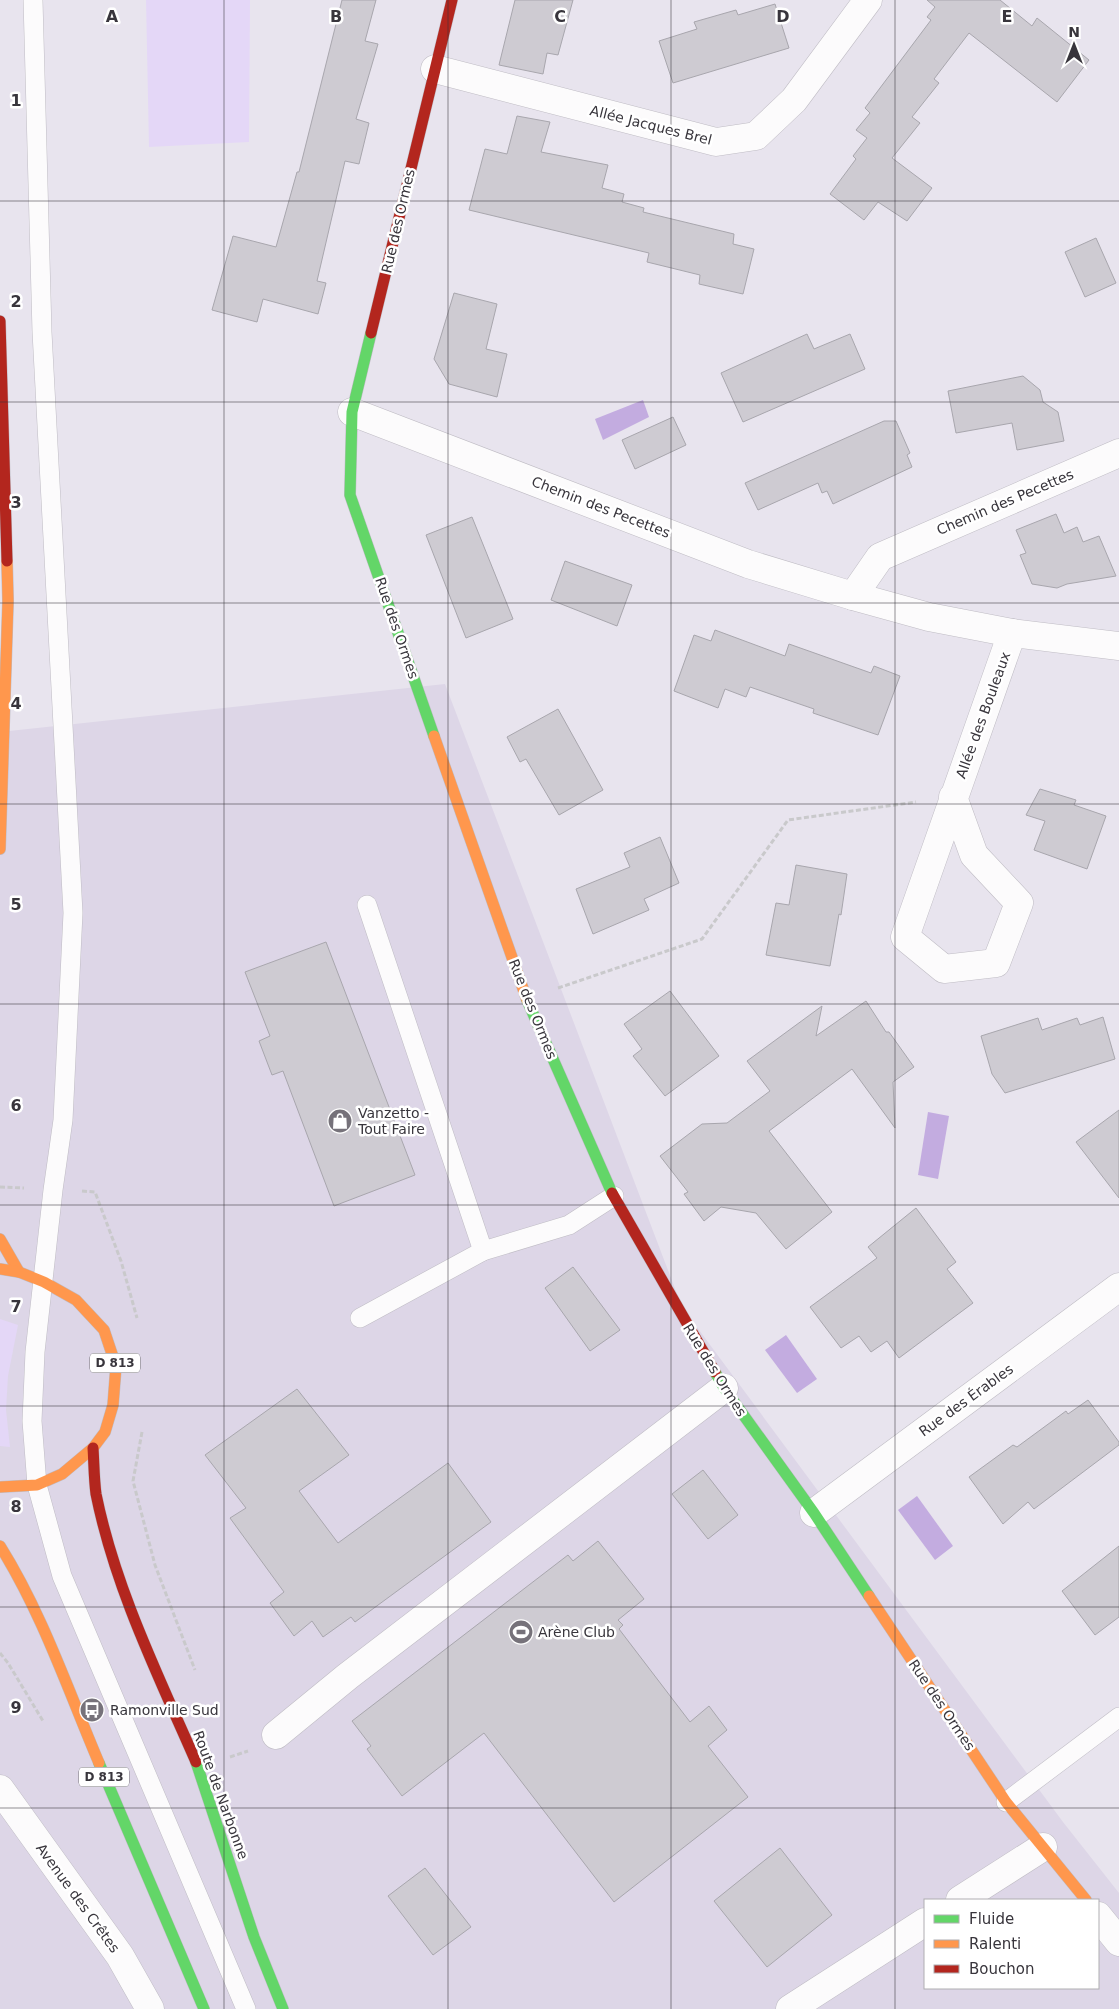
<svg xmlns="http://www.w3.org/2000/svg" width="1119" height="2009" font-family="'DejaVu Sans',sans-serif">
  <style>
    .built { fill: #ddd6e7; fill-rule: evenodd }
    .green { fill: #e4d7f7 }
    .water { fill: #c3ace0 }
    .building { fill: #cecbd2; stroke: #a8a6ad }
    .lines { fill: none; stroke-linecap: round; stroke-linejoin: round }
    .lane-casing { stroke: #bfbcc4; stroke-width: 20 }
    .street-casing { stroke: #bfbcc4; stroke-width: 29 }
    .fast-casing { stroke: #bfbcc4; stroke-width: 12 }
    .slow-casing { stroke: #bfbcc4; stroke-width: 12 }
    .jam-casing { stroke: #bfbcc4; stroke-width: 12 }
    .path { stroke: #c9c9cb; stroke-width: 3; stroke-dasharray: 5 2.5; stroke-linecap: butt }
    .lane { stroke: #fcfbfc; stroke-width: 19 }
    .street { stroke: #fcfbfc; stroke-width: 28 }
    .fast { stroke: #63d668; stroke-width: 11 }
    .slow { stroke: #ff974d; stroke-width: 11 }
    .jam { stroke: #b3261e; stroke-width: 11 }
    .grid { fill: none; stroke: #38353c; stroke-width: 1; stroke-opacity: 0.55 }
    .labels { text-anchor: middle; stroke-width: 5; stroke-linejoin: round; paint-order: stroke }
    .shield { fill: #fff; stroke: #747276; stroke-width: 1 }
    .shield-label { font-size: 12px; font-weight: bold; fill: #38353c }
    .street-label { font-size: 14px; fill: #38353c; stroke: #fff }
    .poi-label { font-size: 14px; fill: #38353c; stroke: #fff; text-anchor: start }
    .grid-label { font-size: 16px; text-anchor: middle; font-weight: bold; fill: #38353c; stroke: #fff; stroke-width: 5; stroke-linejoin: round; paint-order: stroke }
  </style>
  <rect width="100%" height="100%" fill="#e8e4ee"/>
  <path class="built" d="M445 684 682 1307 1063 1822 1119 1893V2009H0V732ZM925 1900H1098V1988H925Z"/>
  <g class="green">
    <polygon points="146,0 250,0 249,142 149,147"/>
    <polygon points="0,1319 18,1325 8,1376 6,1410 10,1447 0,1446"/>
  </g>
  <g class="water">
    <polygon points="643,400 649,417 603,440 595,419"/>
    <polygon points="928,1112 949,1116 938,1179 918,1175"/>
    <polygon points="786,1335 817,1379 797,1393 765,1350"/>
    <polygon points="917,1496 953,1546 935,1560 898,1510"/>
  </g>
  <g class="building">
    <polygon points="342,0 376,0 365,41 378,44 356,119 369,123 359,164 345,161 317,281 326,283 318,314 263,299 257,322 212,310 233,236 276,247 297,172 299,172"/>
    <polygon points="515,0 573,0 558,55 547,53 543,74 499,65"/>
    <polygon points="927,0 1000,0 1032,26 1037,18 1089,60 1057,102 969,33 934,79 939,83 912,117 920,123 892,158 932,188 907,221 878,202 864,220 830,194 856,159 853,156 867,138 856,130 870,113 865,108 931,20 927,17 935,7"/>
    <polygon points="775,4 789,48 673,83 659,41 697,29 694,22 736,10 738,15"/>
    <polygon points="517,116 550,122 541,152 608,165 602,188 624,194 622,202 644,208 643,212 734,234 733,244 754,249 743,294 699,284 700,275 647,262 649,253 469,210 485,149 507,154"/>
    <polygon points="1096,238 1116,283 1085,297 1065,252"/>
    <polygon points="454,293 497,304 486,349 507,354 497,397 449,384 434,359"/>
    <polygon points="807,334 814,349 850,334 865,369 743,422 721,373"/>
    <polygon points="1023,376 1040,390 1043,402 1058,412 1064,441 1017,450 1012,423 956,433 948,391"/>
    <polygon points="673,417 686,445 635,469 622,440"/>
    <polygon points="884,421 896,421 910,453 907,455 912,467 833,504 827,491 822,493 818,483 758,510 745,483"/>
    <polygon points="1056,514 1064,533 1077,527 1083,542 1099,536 1116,576 1067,584 1057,588 1032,584 1020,555 1026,553 1016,530"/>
    <polygon points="472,517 513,619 466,638 426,535"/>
    <polygon points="565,561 632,585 617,626 551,600"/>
    <polygon points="715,630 785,656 789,644 871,673 874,666 900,676 878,735 813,713 814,709 750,687 746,697 725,689 718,708 674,691 694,635 711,641"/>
    <polygon points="558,709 603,790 559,815 526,759 520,762 507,737"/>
    <polygon points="1040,789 1076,800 1074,805 1106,816 1087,869 1034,850 1045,821 1026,815"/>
    <polygon points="660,837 679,883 644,899 649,910 593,934 576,889 630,867 624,853"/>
    <polygon points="796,865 847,874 841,915 839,914 830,966 766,955 776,903 789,905"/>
    <polygon points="326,942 415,1175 334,1206 283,1071 272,1075 259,1041 270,1036 245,972"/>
    <polygon points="670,991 719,1056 665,1096 633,1056 642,1049 624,1024"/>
    <polygon points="866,1001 886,1032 889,1032 914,1067 893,1082 895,1128 852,1069 769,1131 832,1212 786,1249 756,1213 721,1207 704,1221 684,1194 688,1192 660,1156 702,1124 727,1123 770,1091 747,1061 822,1006 816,1036"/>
    <polygon points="1103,1017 1115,1059 1005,1093 992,1074 981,1036 1038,1018 1042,1030 1077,1018 1080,1025"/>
    <polygon points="1119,1110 1119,1198 1076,1142"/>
    <polygon points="916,1208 956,1262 947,1269 973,1303 899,1358 887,1341 871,1352 859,1336 841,1348 810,1307 877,1258 868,1247"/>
    <polygon points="573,1267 620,1330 590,1351 545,1288"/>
    <polygon points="297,1389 349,1455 299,1491 338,1543 448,1463 491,1522 355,1622 351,1617 323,1637 312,1621 294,1636 270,1603 284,1592 230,1518 246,1508 205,1455"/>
    <polygon points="1088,1400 1119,1442 1119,1445 1034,1509 1028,1502 1003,1524 969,1477 1013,1445 1017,1447 1066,1411 1068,1414"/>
    <polygon points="703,1470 738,1515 708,1539 672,1494"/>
    <polygon points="598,1541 644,1599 618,1620 623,1625 619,1629 690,1722 709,1706 727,1730 708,1746 748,1797 614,1902 484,1733 402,1796 367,1749 371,1746 352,1721 568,1555 573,1561"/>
    <polygon points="1119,1546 1119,1617 1095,1635 1062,1591"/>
    <polygon points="780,1848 832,1915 767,1967 714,1901"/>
    <polygon points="425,1868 471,1927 433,1955 388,1896"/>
  </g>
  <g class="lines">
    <defs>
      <g id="lane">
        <polyline points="33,0 42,332 73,913 63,1120 53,1190 35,1352 32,1421 37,1485 62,1576 246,2009"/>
        <polyline points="367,905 483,1251"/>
        <polyline points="360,1318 483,1251 569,1225 614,1196"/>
        <polyline points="1006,1802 1119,1717"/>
      </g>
      <g id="street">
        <polyline points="435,69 716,142 756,136 794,100 868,0"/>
        <polyline points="352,412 748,564 853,596 929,617 1012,633 1119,646"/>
        <polyline points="853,596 880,557 1119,453"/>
        <polyline points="953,797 974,855 1019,903 996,963 944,969 905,937 1012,633"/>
        <polyline points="814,1513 1119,1287"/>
        <polyline points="276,1735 348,1676 724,1388"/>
        <polyline points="0,1789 120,1956 150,2009"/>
        <polyline points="960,1900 1043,1847"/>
        <polyline points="1098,1916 1119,1942"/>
        <polyline points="790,2009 925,1922"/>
      </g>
      <g id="fast">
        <polyline points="371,333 352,412 350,495 434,736"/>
        <polyline points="527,1000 612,1193"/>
        <polyline points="715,1372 724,1388 814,1513 869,1596"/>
        <polyline points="196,1762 254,1937 283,2009"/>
        <polyline points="99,1763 204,2009"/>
      </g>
      <g id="slow">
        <polyline points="434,736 527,1000"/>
        <polyline points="0,849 8,601 7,561"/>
        <polyline points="0,1239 19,1272"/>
        <polyline points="0,1269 19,1272 44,1282 76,1300 104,1330 116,1366 113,1405 105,1432 93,1448 62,1474 37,1485 0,1487"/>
        <path d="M0 1546C42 1613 68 1690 99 1763"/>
        <polyline points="869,1596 1006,1802 1086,1900"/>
      </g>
      <g id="jam">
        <polyline points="0,321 7,561"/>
        <polyline points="371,333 452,0"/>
        <polyline points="612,1193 715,1372"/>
        <path d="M93 1448C94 1463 94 1479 96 1494 115 1588 158 1675 196 1762"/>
      </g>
    </defs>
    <use href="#lane" class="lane-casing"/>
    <use href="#street" class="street-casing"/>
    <use href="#fast" class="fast-casing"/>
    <use href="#slow" class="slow-casing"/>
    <use href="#jam" class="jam-casing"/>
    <g class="path">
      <polyline points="558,988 702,939 788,820 916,802"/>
      <polyline points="0,1187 24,1188"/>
      <polyline points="82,1191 95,1192 121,1261 137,1318"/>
      <polyline points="142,1432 133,1481 155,1565 195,1670"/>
      <polyline points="0,1653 8,1663 43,1721"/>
      <polyline points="230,1757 248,1751"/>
    </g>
    <use href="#lane" class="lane"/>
    <use href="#street" class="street"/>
    <use href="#fast" class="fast"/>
    <use href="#slow" class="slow"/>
    <use href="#jam" class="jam"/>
  </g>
  <path class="grid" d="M224 0V2009M448 0V2009M671 0V2009M895 0V2009M0 201H1119M0 402H1119M0 603H1119M0 804H1119M0 1004H1119M0 1205H1119M0 1406H1119M0 1607H1119M0 1808H1119"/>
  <defs>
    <symbol id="shop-disc" viewBox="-11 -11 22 22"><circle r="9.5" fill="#76727a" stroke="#fff"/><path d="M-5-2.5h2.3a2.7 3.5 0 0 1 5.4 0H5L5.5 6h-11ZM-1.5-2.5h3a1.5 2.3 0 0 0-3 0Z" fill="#fff"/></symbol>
    <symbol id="stadium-disc" viewBox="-11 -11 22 22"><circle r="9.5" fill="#76727a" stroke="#fff"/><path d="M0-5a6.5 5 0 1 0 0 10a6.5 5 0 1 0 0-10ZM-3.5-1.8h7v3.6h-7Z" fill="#fff"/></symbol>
    <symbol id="bus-disc" viewBox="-11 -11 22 22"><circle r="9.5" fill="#76727a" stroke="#fff"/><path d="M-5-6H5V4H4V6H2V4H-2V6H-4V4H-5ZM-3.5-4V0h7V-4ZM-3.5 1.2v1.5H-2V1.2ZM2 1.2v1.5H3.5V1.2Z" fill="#fff"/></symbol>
  </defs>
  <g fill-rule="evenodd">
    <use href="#shop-disc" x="326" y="1107" width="28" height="28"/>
    <use href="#stadium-disc" x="507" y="1618" width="28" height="28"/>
    <use href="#bus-disc" x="78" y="1696" width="28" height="28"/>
  </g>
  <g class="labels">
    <g class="shield">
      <rect x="90" y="1353.5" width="50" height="19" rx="4"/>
      <rect x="79" y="1767.5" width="50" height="19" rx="4"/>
    </g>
    <g class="shield-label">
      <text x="115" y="1367">D 813</text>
      <text x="104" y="1781">D 813</text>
    </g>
    <g class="street-label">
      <text transform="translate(651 125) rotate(14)" y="5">Allée Jacques Brel</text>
      <text transform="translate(398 221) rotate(-77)" y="5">Rue des Ormes</text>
      <text transform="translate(1005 502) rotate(-23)" y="5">Chemin des Pecettes</text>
      <text transform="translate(601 507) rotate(21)" y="5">Chemin des Pecettes</text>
      <text transform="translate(397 628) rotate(71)" y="5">Rue des Ormes</text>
      <text transform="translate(983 715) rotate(-70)" y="5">Allée des Bouleaux</text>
      <text transform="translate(533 1009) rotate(68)" y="5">Rue des Ormes</text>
      <text transform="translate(715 1370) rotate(58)" y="5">Rue des Ormes</text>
      <text transform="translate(966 1400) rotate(-36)" y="5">Rue des Érables</text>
      <text transform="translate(942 1705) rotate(56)" y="5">Rue des Ormes</text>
      <text transform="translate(221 1795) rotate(70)" y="5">Route de Narbonne</text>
      <text transform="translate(78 1898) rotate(54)" y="5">Avenue des Crêtes</text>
    </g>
    <g class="poi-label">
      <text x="358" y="1118">Vanzetto -<tspan x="358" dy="16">Tout Faire</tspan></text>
      <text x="538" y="1637">Arène Club</text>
      <text x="110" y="1715">Ramonville Sud</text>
    </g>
  </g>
  <g class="grid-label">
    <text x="112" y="22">A</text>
    <text x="336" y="22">B</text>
    <text x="560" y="22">C</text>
    <text x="783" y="22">D</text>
    <text x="1007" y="22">E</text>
    <text x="16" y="106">1</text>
    <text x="16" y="307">2</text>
    <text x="16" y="508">3</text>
    <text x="16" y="709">4</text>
    <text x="16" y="910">5</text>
    <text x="16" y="1111">6</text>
    <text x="16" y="1312">7</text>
    <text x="16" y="1512">8</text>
    <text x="16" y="1713">9</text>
  </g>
  <rect x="924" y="1899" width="175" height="90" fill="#ffffff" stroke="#afaeb1"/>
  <rect x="934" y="1915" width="25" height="8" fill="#63d668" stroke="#afaeb1"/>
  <text x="969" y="1924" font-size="15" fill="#38353c">Fluide</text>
  <rect x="934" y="1940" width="25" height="8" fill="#ff974d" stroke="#afaeb1"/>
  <text x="969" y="1949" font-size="15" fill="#38353c">Ralenti</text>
  <rect x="934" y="1965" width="25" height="8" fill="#b3261e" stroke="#afaeb1"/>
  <text x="969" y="1974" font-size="15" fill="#38353c">Bouchon</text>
  <g transform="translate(1074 45)" stroke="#ffffff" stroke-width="4" paint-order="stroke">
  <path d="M0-4L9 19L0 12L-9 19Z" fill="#38353c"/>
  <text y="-8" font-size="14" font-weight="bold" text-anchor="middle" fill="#38353c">N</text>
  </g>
</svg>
